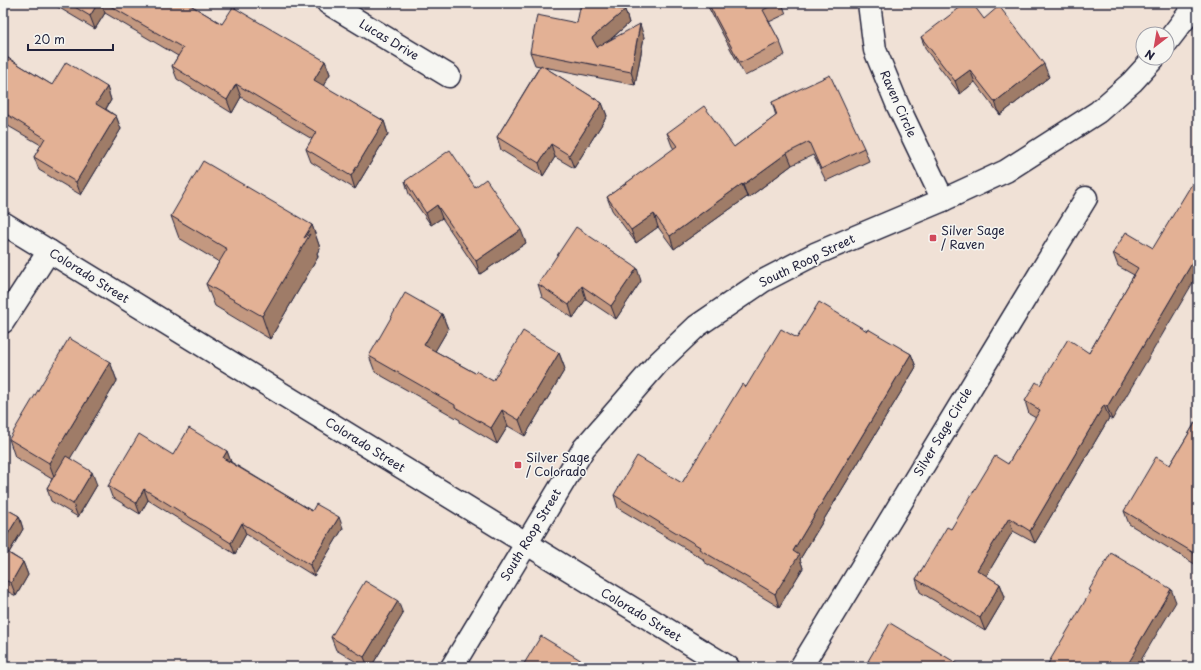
<svg xmlns="http://www.w3.org/2000/svg" width="1201" height="670" font-family="'Playpen Sans',sans-serif">
  <style>
    .lines { fill: none; stroke-linecap: round; stroke-linejoin: round }
    .minor-casing { stroke: #22223b; stroke-width: 25 }
    .tertiary-casing { stroke: #22223b; stroke-width: 25 }
    .minor { stroke: #f6f6f2; stroke-width: 22 }
    .tertiary { stroke: #f6f6f2; stroke-width: 22 }
    .wall { fill: #c39880; stroke: #22223b }
    .shaded-wall { fill: #9f7c68; stroke: #22223b }
    .building { fill: #e3b195; stroke: #22223b }
    .poi-dot { fill: #d1495b; stroke: #f6f6f2; stroke-width: 1.5 }
    .labels { text-anchor: middle; stroke-width: 3; stroke-linejoin: round; paint-order: stroke }
    .street-label { font-size: 12px; fill: #22223b; stroke: #f6f6f2 }
    .poi-label { font-size: 12px; fill: #22223b; stroke: #f6f6f2; text-anchor: start }
  </style>
  <rect width="100%" height="100%" fill="#f0e1d6"/>
  <filter id="ink" filterUnits="userSpaceOnUse"><feTurbulence type="fractalNoise" baseFrequency=".025" numOctaves="2"/><feDisplacementMap in="SourceGraphic" scale="8" xChannelSelector="R" yChannelSelector="G"/><feConvolveMatrix kernelMatrix="1 2 1 2 8 2 1 2 1" color-interpolation-filters="sRGB"/></filter>
  <g filter="url(#ink)">
    <g class="lines">
      <defs>
        <g id="minor">
          <polyline points="328,3 449,76"/>
          <polyline points="869,3 875,50 898,106 943,200"/>
          <polyline points="3,322 49,251"/>
          <polyline points="801,667 1086,198"/>
        </g>
        <g id="tertiary">
          <polyline points="1167,42 1197,3"/>
          <polyline points="3,223 728,667"/>
          <polyline points="452,667 584,448 657,364 697,326 763,281 815,254 943,200 1006,171 1098,112 1132,82 1154,58"/>
        </g>
      </defs>
      <use href="#minor" class="minor-casing"/>
      <use href="#tertiary" class="tertiary-casing"/>
      <use href="#minor" class="minor"/>
      <use href="#tertiary" class="tertiary"/>
    </g>
    <g class="wall">
      <polygon points="51,3 187,3 222,24 325,61 330,74 323,86 384,121 388,134 355,189 311,162 306,149 312,139 241,97 232,113 177,79 172,66 178,56 105,13 95,29"/>
      <polygon points="706,3 782,3 786,14 769,22 780,42 785,55 745,76"/>
      <polygon points="625,10 629,23 610,40 644,37 635,85 544,67 602,103 607,116 574,168 555,157 543,176 501,150 497,137 540,66 535,65 530,52 577,23"/>
      <polygon points="984,19 1049,77 1000,115 975,82 960,94 926,50 921,37"/>
      <polygon points="3,55 52,85 107,87 111,100 106,109 116,116 121,129 81,195 39,170 34,157 41,145 3,123"/>
      <polygon points="772,102 864,148 869,161 826,181 813,155 792,165 748,198 747,197 674,249 658,227 636,243 612,210 607,197 674,149 672,146 667,133 734,147 776,116"/>
      <polygon points="405,181 475,187 526,243 480,274 442,218 431,225 409,194"/>
      <polygon points="171,216 312,225 320,248 317,253 318,257 270,339 215,306 206,284 219,262 179,238"/>
      <polygon points="1153,248 1112,420 1109,418 1035,543 1013,531 986,576 1000,584 1005,597 985,631 920,592 916,579 951,529 1008,464 1036,418 1029,414 1025,401 1040,385 1089,353 1134,275 1118,266 1113,253"/>
      <polygon points="641,281 616,319 586,299 573,318 542,297 538,284"/>
      <polygon points="442,314 448,329 435,351 475,373 493,381 559,353 565,369 525,436 508,426 497,444 460,422 460,420 375,372 369,356"/>
      <polygon points="867,331 911,354 916,367 800,559 803,568 779,607 704,562 703,559 618,508 614,495 682,483 746,387 797,338"/>
      <polygon points="110,362 117,381 70,458 97,485 78,517 51,501 47,488 52,479 15,457 9,439"/>
      <polygon points="1198,418 1198,566 1129,524 1124,511 1170,465"/>
      <polygon points="227,451 231,462 312,511 343,528 314,576 246,534 235,554 148,500 140,514 112,497 108,486 173,455"/>
      <polygon points="3,507 19,516 23,529 9,553 23,562 28,575 16,596 3,589"/>
      <polygon points="403,614 371,667 365,667 336,650 331,637"/>
      <polygon points="868,661 963,667 870,667"/>
    </g>
    <g class="shaded-wall">
      <polygon points="98,3 101,3 105,13 95,29 90,16"/>
      <polygon points="625,10 629,23 597,51 592,38"/>
      <polygon points="640,24 644,37 635,85 631,72"/>
      <polygon points="325,61 330,74 319,93 314,80"/>
      <polygon points="1044,64 1049,77 1000,115 995,102"/>
      <polygon points="970,70 975,82 960,94 955,81"/>
      <polygon points="236,84 241,97 232,113 227,100"/>
      <polygon points="107,87 111,100 101,117 96,104"/>
      <polygon points="602,103 607,116 574,168 569,155"/>
      <polygon points="116,116 121,129 81,195 76,182"/>
      <polygon points="384,121 388,134 355,189 351,176"/>
      <polygon points="551,144 555,157 543,176 539,163"/>
      <polygon points="787,153 792,165 748,198 743,185"/>
      <polygon points="742,184 747,197 674,249 670,236"/>
      <polygon points="437,205 442,218 431,225 426,213"/>
      <polygon points="654,214 658,227 636,243 631,230"/>
      <polygon points="312,225 320,248 317,253 318,257 270,339 262,316 304,238"/>
      <polygon points="521,230 526,243 480,274 476,261"/>
      <polygon points="1198,253 1198,274 1112,420 1107,407"/>
      <polygon points="637,268 641,281 616,319 611,306"/>
      <polygon points="582,286 586,299 573,318 569,305"/>
      <polygon points="442,314 448,329 430,360 424,345"/>
      <polygon points="559,353 565,369 525,436 519,420"/>
      <polygon points="911,354 916,367 800,559 803,568 779,607 775,594 793,551"/>
      <polygon points="110,362 117,381 56,482 49,463"/>
      <polygon points="1104,405 1109,418 1035,543 1030,531"/>
      <polygon points="502,410 508,426 497,444 491,428"/>
      <polygon points="227,451 231,462 223,458"/>
      <polygon points="92,472 97,485 78,517 73,504"/>
      <polygon points="144,489 148,500 140,514 136,503"/>
      <polygon points="19,516 23,529 4,561 3,557 3,542"/>
      <polygon points="339,517 343,528 314,576 310,565"/>
      <polygon points="1009,518 1013,531 982,583 977,570"/>
      <polygon points="242,523 246,534 235,554 231,543"/>
      <polygon points="1198,546 1198,565 1194,553"/>
      <polygon points="23,562 28,575 16,596 11,583"/>
      <polygon points="1000,584 1005,597 985,631 980,618"/>
      <polygon points="1171,589 1176,602 1141,660 1142,661 1138,667 1126,667 1136,648"/>
      <polygon points="398,601 403,614 371,667 368,667 364,657"/>
    </g>
    <g class="building">
      <polygon points="68,3 98,3 90,16"/>
      <polygon points="105,3 187,3 222,24 233,7 325,61 314,80 384,121 351,176 306,149 316,132 236,84 227,100 172,66 183,48"/>
      <polygon points="581,3 587,3 625,10 592,38 597,47 640,24 631,72 530,52 537,15 577,23"/>
      <polygon points="708,3 777,3 763,10 780,42 740,63"/>
      <polygon points="966,3 972,3 984,19 999,6 1044,64 995,102 970,70 955,81 921,37"/>
      <polygon points="3,55 52,85 66,62 107,87 96,104 116,116 76,182 34,157 45,138 3,112"/>
      <polygon points="541,65 602,103 569,155 551,144 539,163 497,137"/>
      <polygon points="830,75 864,148 821,169 809,142 787,153 743,185 742,184 670,236 654,214 631,230 607,197 677,146 667,133 704,106 734,147 777,115 772,102"/>
      <polygon points="450,150 475,187 486,179 521,230 476,261 437,205 426,213 405,181"/>
      <polygon points="203,161 312,225 304,238 310,234 262,316 206,284 227,249 171,216"/>
      <polygon points="1198,174 1198,253 1107,407 1104,405 1030,531 1009,518 977,570 1000,584 980,618 916,579 947,527 951,529 995,456 1008,464 1040,410 1025,401 1036,382 1040,385 1068,339 1089,353 1138,268 1113,253 1126,232 1153,248"/>
      <polygon points="576,227 637,268 611,306 582,286 569,305 538,284"/>
      <polygon points="405,293 442,314 424,345 475,373 476,371 493,381 523,331 559,353 519,420 502,410 491,428 455,407 455,405 369,356"/>
      <polygon points="819,302 867,331 868,329 911,354 793,551 799,555 775,594 699,549 700,547 614,495 637,456 682,483 742,384 746,387 781,329 797,338"/>
      <polygon points="69,338 110,362 49,463 9,439"/>
      <polygon points="1198,418 1198,546 1194,553 1124,511 1156,457 1170,465"/>
      <polygon points="189,428 227,451 223,458 312,511 316,504 339,517 310,565 242,523 231,543 144,489 136,503 108,486 139,434 173,455"/>
      <polygon points="66,456 92,472 73,504 47,488"/>
      <polygon points="3,507 19,516 3,542"/>
      <polygon points="3,550 23,562 11,583 3,579"/>
      <polygon points="1111,553 1171,589 1136,648 1137,649 1126,667 1046,667 1091,591 1089,590"/>
      <polygon points="365,581 398,601 364,657 331,637"/>
      <polygon points="890,623 963,667 878,667 868,661"/>
      <polygon points="541,636 592,667 522,667"/>
    </g>
  </g>
  <g class="poi-dot">
    <rect x="929" y="234" width="8" height="8" rx="2"/>
    <rect x="514" y="461" width="8" height="8" rx="2"/>
  </g>
  <g class="labels">
    <g class="street-label">
      <text transform="translate(389 40) rotate(31)" y="4">Lucas Drive</text>
      <text transform="translate(898 104) rotate(66)" y="4">Raven Circle</text>
      <text transform="translate(807 261) rotate(-26)" y="4">South Roop Street</text>
      <text transform="translate(89 276) rotate(32)" y="4">Colorado Street</text>
      <text transform="translate(943 432) rotate(-59)" y="4">Silver Sage Circle</text>
      <text transform="translate(365 445) rotate(32)" y="4">Colorado Street</text>
      <text transform="translate(531 535) rotate(-59)" y="4">South Roop Street</text>
      <text transform="translate(641 615) rotate(31)" y="4">Colorado Street</text>
    </g>
    <g class="poi-label">
      <text x="941" y="235">Silver Sage<tspan x="941" dy="14">/ Raven</tspan></text>
      <text x="526" y="462">Silver Sage<tspan x="526" dy="14">/ Colorado</tspan></text>
    </g>
  </g>
  <rect width="1201" height="670" fill="none" stroke="#f6f6f2" stroke-width="16"/>
  <rect x="8" y="8" width="1185" height="654" fill="none" stroke="#22223b" stroke-width="1.5" filter="url(#ink)"/>
  <g transform="translate(1155 46) rotate(211)"><circle r="19" fill="#f6f6f2" stroke="#a1a1a9"/>
  <path d="M0-3L7 15L0 10L-7 15Z" fill="#d1495b"/>
  <text y="-6" font-size="11" font-weight="bold" text-anchor="middle" fill="#22223b">N</text>
  </g>
  <path d="M28 44v6h85v-6" fill="none" stroke="#22223b" stroke-width="2"/>
  <text x="34" y="44" font-size="12" fill="#22223b" stroke="#f6f6f2" stroke-width="3" paint-order="stroke">20 m</text>
</svg>
